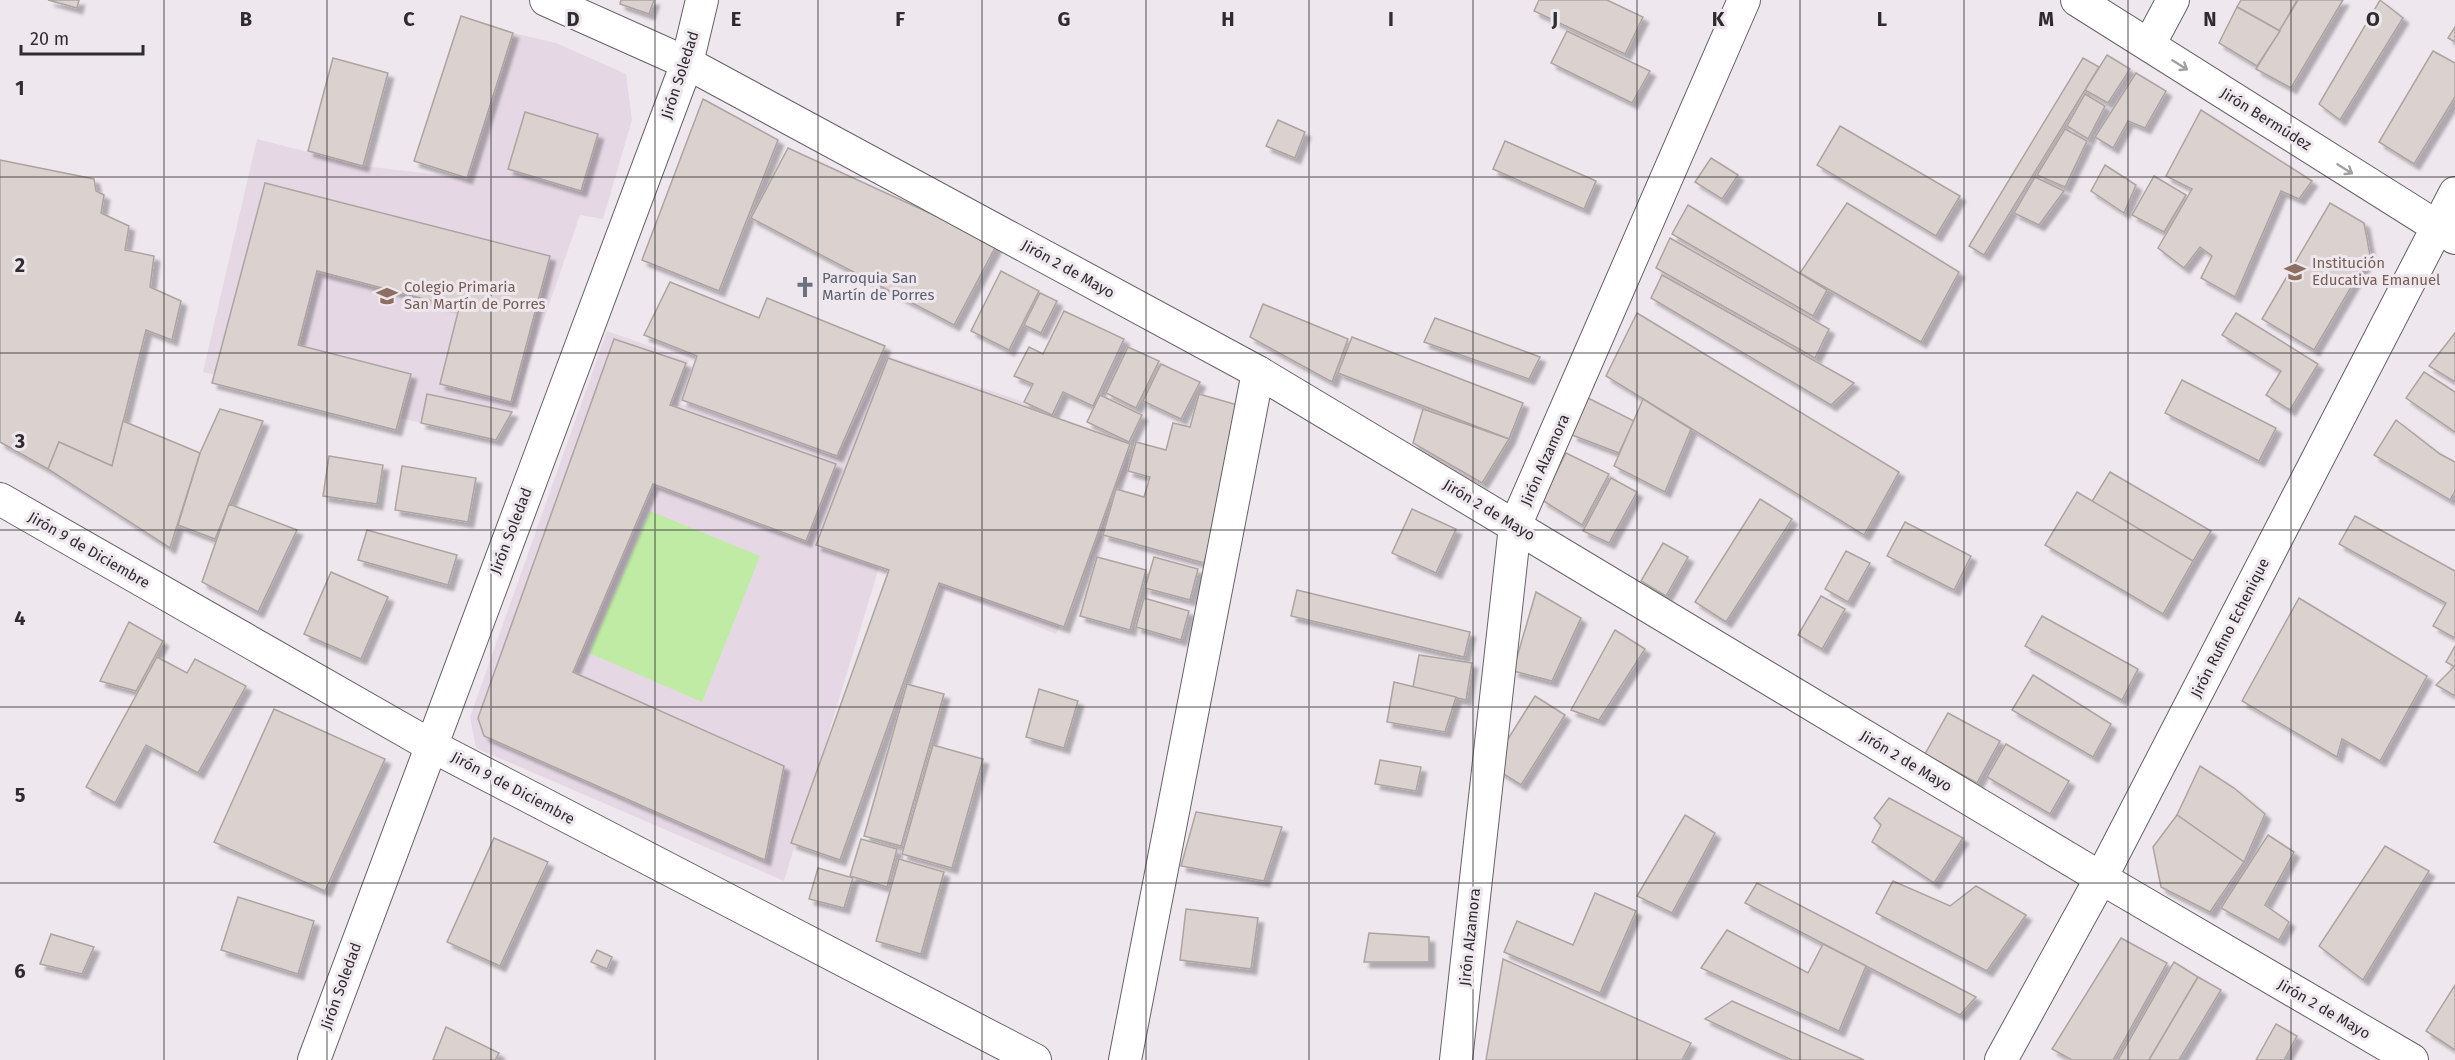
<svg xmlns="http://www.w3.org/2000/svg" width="2455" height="1060" font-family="'Fira Sans',sans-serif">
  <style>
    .built { fill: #e5d8e4 }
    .pitch { fill: #bfeba5 }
    .building { fill: #dbd1cf; stroke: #ada4a2; stroke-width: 1.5; filter: url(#shadow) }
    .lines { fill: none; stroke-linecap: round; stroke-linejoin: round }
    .street-casing { stroke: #676167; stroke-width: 34 }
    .street { stroke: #fff; stroke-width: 32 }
    .oneway { stroke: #a1a0a1 }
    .grid { fill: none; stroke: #2f2c2f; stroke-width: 1.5; stroke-opacity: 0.55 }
    .labels { text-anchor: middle; stroke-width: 6; stroke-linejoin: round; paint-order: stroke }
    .street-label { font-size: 15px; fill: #2f2c2f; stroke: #eee7ee }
    .education-label { font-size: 15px; fill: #785e54; stroke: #eee7ee; text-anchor: start }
    .worship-label { font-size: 15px; fill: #5b616d; stroke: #eee7ee; text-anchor: start }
    .grid-label { font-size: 20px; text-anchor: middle; font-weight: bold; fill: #2f2c2f; stroke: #eee7ee; stroke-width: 6; stroke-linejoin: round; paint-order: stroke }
  </style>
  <defs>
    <filter id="shadow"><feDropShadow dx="5.5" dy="5.5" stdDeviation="1.5" flood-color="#0004"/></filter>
  </defs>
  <rect width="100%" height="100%" fill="#eee7ee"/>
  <g class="built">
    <polygon points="513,33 556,43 626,74 632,120 603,219 580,215 512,412 427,394 421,423 203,372 257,139 363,166 467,178"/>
    <polygon points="607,331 689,360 677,403 837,457 887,356 1024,402 1052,415 1129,442 1128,471 1116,489 1103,535 1056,634 880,564 784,881 476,748 470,717"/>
  </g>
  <polygon class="pitch" points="650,511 760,556 702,702 589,653"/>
  <g class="building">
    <polygon points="48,0 79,0 77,8"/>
    <polygon points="621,0 654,0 649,14 620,4"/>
    <polygon points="1539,0 1607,0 1643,17 1625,54 1534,11"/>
    <polygon points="2241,0 2297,0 2280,31 2237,7"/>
    <polygon points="2298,0 2343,0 2291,88 2256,69"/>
    <polygon points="2380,0 2403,18 2340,120 2319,104"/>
    <polygon points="2237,7 2280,31 2257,66 2219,43"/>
    <polygon points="461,16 513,33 467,178 414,161"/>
    <polygon points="2455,27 2455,42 2448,38"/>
    <polygon points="1567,31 1650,71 1632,103 1551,63"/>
    <polygon points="2433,51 2455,63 2455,97 2414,164 2379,142"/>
    <polygon points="2107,55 2130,69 2108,103 2085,90"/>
    <polygon points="333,58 388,73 363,166 308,151"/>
    <polygon points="2083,58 2099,67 1984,255 1969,246"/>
    <polygon points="2136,73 2166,91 2145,128 2128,121 2113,148 2095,137"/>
    <polygon points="2085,94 2105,106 2088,139 2067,126"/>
    <polygon points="703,99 778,140 719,291 642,260"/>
    <polygon points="2201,110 2312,181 2299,199 2281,191 2235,297 2201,278 2212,256 2200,247 2184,268 2158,248 2192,189 2166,176"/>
    <polygon points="525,112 598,134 581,191 508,169"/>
    <polygon points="1278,120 1305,132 1295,158 1266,146"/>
    <polygon points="1840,126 1960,196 1936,236 1817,165"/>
    <polygon points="2065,129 2087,141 2065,187 2037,175"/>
    <polygon points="1505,141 1596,181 1584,209 1493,169"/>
    <polygon points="788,148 997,244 954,325 751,218"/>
    <polygon points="1711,158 1738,175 1722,199 1695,182"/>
    <polygon points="0,160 94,179 96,191 104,195 101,213 129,226 125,250 154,256 150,287 181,301 172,340 146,330 112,466 59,442 48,469 0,442"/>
    <polygon points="2105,165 2136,185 2124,213 2091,191"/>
    <polygon points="2154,176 2186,195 2164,232 2132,215"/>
    <polygon points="2035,177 2064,191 2039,225 2014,213"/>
    <polygon points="265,183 550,256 511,402 440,384 459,308 317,271 298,345 411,374 396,430 212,383"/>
    <polygon points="1847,203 1959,272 1921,342 1800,273"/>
    <polygon points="2330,203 2364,223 2370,255 2314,350 2262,319"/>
    <polygon points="1688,205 1827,290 1813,316 1672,234"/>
    <polygon points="1670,238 1829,329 1815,358 1656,268"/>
    <polygon points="1001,271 1039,291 1009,350 971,331"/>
    <polygon points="1662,275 1854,383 1831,405 1651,298"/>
    <polygon points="670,282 759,318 767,298 885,346 837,456 682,400 697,356 644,335"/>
    <polygon points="1040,293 1057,301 1041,333 1024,325"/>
    <polygon points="1263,304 1348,339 1332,382 1250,337"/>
    <polygon points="1064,311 1124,339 1093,406 1063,392 1052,415 1024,402 1033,384 1014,376 1029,347 1043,354"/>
    <polygon points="1637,313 1899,472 1864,535 1606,376"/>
    <polygon points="2236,313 2318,364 2290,410 2266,395 2281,371 2222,335"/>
    <polygon points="1435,318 1540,357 1529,379 1424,342"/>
    <polygon points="2455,333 2455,382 2429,366"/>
    <polygon points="1352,337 1523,403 1509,439 1338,373"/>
    <polygon points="614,339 686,363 670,405 836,464 806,541 653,484 573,672 784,766 765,860 484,736 478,718"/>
    <polygon points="1128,347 1159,361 1136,408 1106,393"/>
    <polygon points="888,358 1130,444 1064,627 939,583 840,860 791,843 889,570 816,545"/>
    <polygon points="1161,364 1200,382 1181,419 1143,401"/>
    <polygon points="2424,372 2455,392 2455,432 2406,398"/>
    <polygon points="2182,380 2276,428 2259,461 2165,413"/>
    <polygon points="427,394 512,412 496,440 421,423"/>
    <polygon points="1199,394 1248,408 1204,563 1103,535 1116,489 1144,497 1150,477 1128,471 1136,442 1166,450 1173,423 1190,427"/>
    <polygon points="1100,395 1142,415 1129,442 1087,422"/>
    <polygon points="1586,397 1634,421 1619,453 1572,435"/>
    <polygon points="1643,399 1691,429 1665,492 1614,466"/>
    <polygon points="220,409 263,421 215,539 178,525 200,453"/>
    <polygon points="1423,409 1509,439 1482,483 1413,443"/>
    <polygon points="2396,420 2440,454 2455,462 2455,491 2450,500 2374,455"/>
    <polygon points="123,421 200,453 170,548 48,469 59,442 112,466"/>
    <polygon points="1566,453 1609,474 1582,525 1542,500"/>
    <polygon points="329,456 383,465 377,504 323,496"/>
    <polygon points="402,466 476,478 468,522 395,510"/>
    <polygon points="2110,472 2211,531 2193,561 2091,503"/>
    <polygon points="1611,478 1637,492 1609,543 1583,531"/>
    <polygon points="2077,492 2193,561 2163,614 2045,545"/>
    <polygon points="1760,499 1792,519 1726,622 1695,602"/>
    <polygon points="229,504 297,530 258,612 202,582"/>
    <polygon points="1412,509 1456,529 1436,573 1392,553"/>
    <polygon points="2355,516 2455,571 2455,638 2433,626 2446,603 2339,544"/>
    <polygon points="1905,522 1971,556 1954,590 1887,556"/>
    <polygon points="367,530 457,555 448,585 358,560"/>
    <polygon points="1663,543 1688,557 1666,596 1641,581"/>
    <polygon points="1846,551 1870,563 1848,602 1825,589"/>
    <polygon points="1097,557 1146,570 1130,630 1080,616"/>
    <polygon points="1154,557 1198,569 1190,600 1145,588"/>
    <polygon points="331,572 388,597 361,659 304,634"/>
    <polygon points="1297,590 1470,632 1464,657 1291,616"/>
    <polygon points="1536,592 1581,618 1552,681 1513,671"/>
    <polygon points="1821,596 1845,609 1822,649 1798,635"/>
    <polygon points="1144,598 1189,611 1181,640 1136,627"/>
    <polygon points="2299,598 2427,676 2380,761 2342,739 2337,757 2242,701"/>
    <polygon points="2042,616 2138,669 2122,700 2025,646"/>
    <polygon points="129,622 163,641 136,691 100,681"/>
    <polygon points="1615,630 1645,649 1599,720 1571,710"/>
    <polygon points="2455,646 2455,667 2446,662"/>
    <polygon points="1419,655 1472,663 1466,700 1413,687"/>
    <polygon points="157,657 187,673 195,659 246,686 198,773 146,745 115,803 86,787"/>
    <polygon points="2454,667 2455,667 2455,696 2436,685"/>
    <polygon points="2033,675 2111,724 2093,757 2012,710"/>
    <polygon points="1394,682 1456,697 1445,732 1387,722"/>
    <polygon points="907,684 944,694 901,846 864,836"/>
    <polygon points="1039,689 1078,701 1064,748 1026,737"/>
    <polygon points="1535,696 1565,715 1521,785 1491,766"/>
    <polygon points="274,709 385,759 325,891 214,842"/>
    <polygon points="1948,713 2000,741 1977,783 1925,754"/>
    <polygon points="2006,744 2069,781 2050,814 1987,777"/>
    <polygon points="933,745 983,759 952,868 902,854"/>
    <polygon points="1380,760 1421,767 1416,791 1375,784"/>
    <polygon points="2200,766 2234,788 2265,814 2244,862 2177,815"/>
    <polygon points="1889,798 1963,838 1934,883 1872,842 1881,825 1874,818"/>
    <polygon points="1196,812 1282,827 1264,881 1181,866"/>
    <polygon points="1685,815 1715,833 1672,913 1637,896"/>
    <polygon points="2177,815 2244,862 2210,912 2161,887 2153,847"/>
    <polygon points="2268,835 2294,852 2265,905 2289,922 2279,940 2221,908"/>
    <polygon points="494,838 548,862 500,966 447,942"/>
    <polygon points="861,839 897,849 887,887 850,876"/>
    <polygon points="2385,846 2429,871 2363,980 2319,946"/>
    <polygon points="899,859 944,872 921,954 876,941"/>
    <polygon points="818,868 853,878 844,908 809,899"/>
    <polygon points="1893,881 1950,906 1976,886 2026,915 1987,971 1876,913"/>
    <polygon points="1757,883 1976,997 1960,1015 1745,903"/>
    <polygon points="1595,893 1636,911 1600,993 1504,952 1517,921 1573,945"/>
    <polygon points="238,897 314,921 298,974 221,950"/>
    <polygon points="1186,909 1258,918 1251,969 1180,960"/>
    <polygon points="1727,930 1808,973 1823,944 1866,966 1839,1031 1701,968"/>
    <polygon points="1369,933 1429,937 1429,962 1364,962"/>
    <polygon points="51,934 94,947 82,974 40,964"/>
    <polygon points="2121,938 2167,963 2113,1060 2072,1060 2052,1049"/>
    <polygon points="597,950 612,957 607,969 591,962"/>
    <polygon points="1503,959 1691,1043 1682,1060 1486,1060"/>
    <polygon points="2174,962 2198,977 2149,1060 2118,1060"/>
    <polygon points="2198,977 2221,990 2179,1060 2149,1060"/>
    <polygon points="2455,985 2455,1050 2426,1031"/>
    <polygon points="1732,1001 1864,1060 1792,1060 1705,1019"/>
    <polygon points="2276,1024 2297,1036 2284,1060 2256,1060"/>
    <polygon points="446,1027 499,1053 495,1060 433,1060"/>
  </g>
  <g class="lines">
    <defs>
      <g id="street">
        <polyline points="546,0 687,63 1258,372 2101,878 2412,1060"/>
        <polyline points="2077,0 2455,238"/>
        <polyline points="2149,45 2173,0"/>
        <polyline points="0,499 430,745 1035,1060"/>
        <polyline points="314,1060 687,63 702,0"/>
        <polyline points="1125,1060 1258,372"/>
        <polyline points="1456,1060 1515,526 1744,0"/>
        <polyline points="2001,1060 2101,878 2455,193"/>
      </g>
    </defs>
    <use href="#street" class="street-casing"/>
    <use href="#street" class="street"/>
  </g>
  <defs><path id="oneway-shaft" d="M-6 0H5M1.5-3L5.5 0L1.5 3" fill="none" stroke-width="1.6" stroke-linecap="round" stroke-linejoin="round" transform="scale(1.5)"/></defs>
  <g class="oneway">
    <use href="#oneway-shaft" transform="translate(2180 65) rotate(32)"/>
    <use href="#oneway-shaft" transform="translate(2345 169) rotate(32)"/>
  </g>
  <path class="grid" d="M164 0V1060M327 0V1060M491 0V1060M655 0V1060M818 0V1060M982 0V1060M1146 0V1060M1309 0V1060M1473 0V1060M1637 0V1060M1800 0V1060M1964 0V1060M2128 0V1060M2291 0V1060M0 177H2455M0 353H2455M0 530H2455M0 707H2455M0 883H2455"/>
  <defs>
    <symbol id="school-bare" viewBox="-9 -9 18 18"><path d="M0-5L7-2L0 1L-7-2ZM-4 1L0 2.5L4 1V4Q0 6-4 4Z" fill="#8d6e63" stroke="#eee7ee" stroke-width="2.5" paint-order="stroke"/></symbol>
    <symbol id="church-bare" viewBox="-9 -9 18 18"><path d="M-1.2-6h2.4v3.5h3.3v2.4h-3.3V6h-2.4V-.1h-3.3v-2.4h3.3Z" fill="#6b7280" stroke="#eee7ee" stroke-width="2.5" paint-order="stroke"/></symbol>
  </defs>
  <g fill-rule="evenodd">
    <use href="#school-bare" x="2280" y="257" width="30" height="30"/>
    <use href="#church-bare" x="790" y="272" width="30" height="30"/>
    <use href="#school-bare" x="372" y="281" width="30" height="30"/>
  </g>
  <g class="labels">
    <g class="street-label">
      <text transform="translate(680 75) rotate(-72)" y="5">Jirón Soledad</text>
      <text transform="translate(2266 119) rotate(32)" y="5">Jirón Bermúdez</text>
      <text transform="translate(1068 269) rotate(29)" y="5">Jirón 2 de Mayo</text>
      <text transform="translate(1545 460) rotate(-66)" y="5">Jirón Alzamora</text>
      <text transform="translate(1489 510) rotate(31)" y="5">Jirón 2 de Mayo</text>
      <text transform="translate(511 531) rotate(-69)" y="5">Jirón Soledad</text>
      <text transform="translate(89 550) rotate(30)" y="5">Jirón 9 de Diciembre</text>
      <text transform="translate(2230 628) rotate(-63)" y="5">Jirón Rufino Echenique</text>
      <text transform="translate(1906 761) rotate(31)" y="5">Jirón 2 de Mayo</text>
      <text transform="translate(513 788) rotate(28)" y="5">Jirón 9 de Diciembre</text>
      <text transform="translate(1470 937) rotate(-84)" y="5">Jirón Alzamora</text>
      <text transform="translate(341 986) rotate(-70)" y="5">Jirón Soledad</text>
      <text transform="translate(2324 1009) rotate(30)" y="5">Jirón 2 de Mayo</text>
    </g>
    <g class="education-label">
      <text x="2312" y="268">Institución<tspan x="2312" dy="17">Educativa Emanuel</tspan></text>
      <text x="404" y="292">Colegio Primaria<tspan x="404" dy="17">San Martín de Porres</tspan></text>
    </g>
    <g class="worship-label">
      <text x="822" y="283">Parroquia San<tspan x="822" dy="17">Martín de Porres</tspan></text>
    </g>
  </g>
  <g class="grid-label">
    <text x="246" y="26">B</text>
    <text x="409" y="26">C</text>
    <text x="573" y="26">D</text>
    <text x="736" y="26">E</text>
    <text x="900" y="26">F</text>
    <text x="1064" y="26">G</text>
    <text x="1228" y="26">H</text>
    <text x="1391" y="26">I</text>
    <text x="1555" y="26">J</text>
    <text x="1718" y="26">K</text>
    <text x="1882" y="26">L</text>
    <text x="2046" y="26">M</text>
    <text x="2210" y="26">N</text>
    <text x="2373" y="26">O</text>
    <text x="20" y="95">1</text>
    <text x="20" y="272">2</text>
    <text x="20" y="448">3</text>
    <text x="20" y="625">4</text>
    <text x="20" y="802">5</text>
    <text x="20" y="978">6</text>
  </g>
  <path d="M21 45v9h122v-9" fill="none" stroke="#2f2c2f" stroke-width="3"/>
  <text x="30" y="45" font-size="18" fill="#2f2c2f" stroke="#eee7ee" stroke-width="4.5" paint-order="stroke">20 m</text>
</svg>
